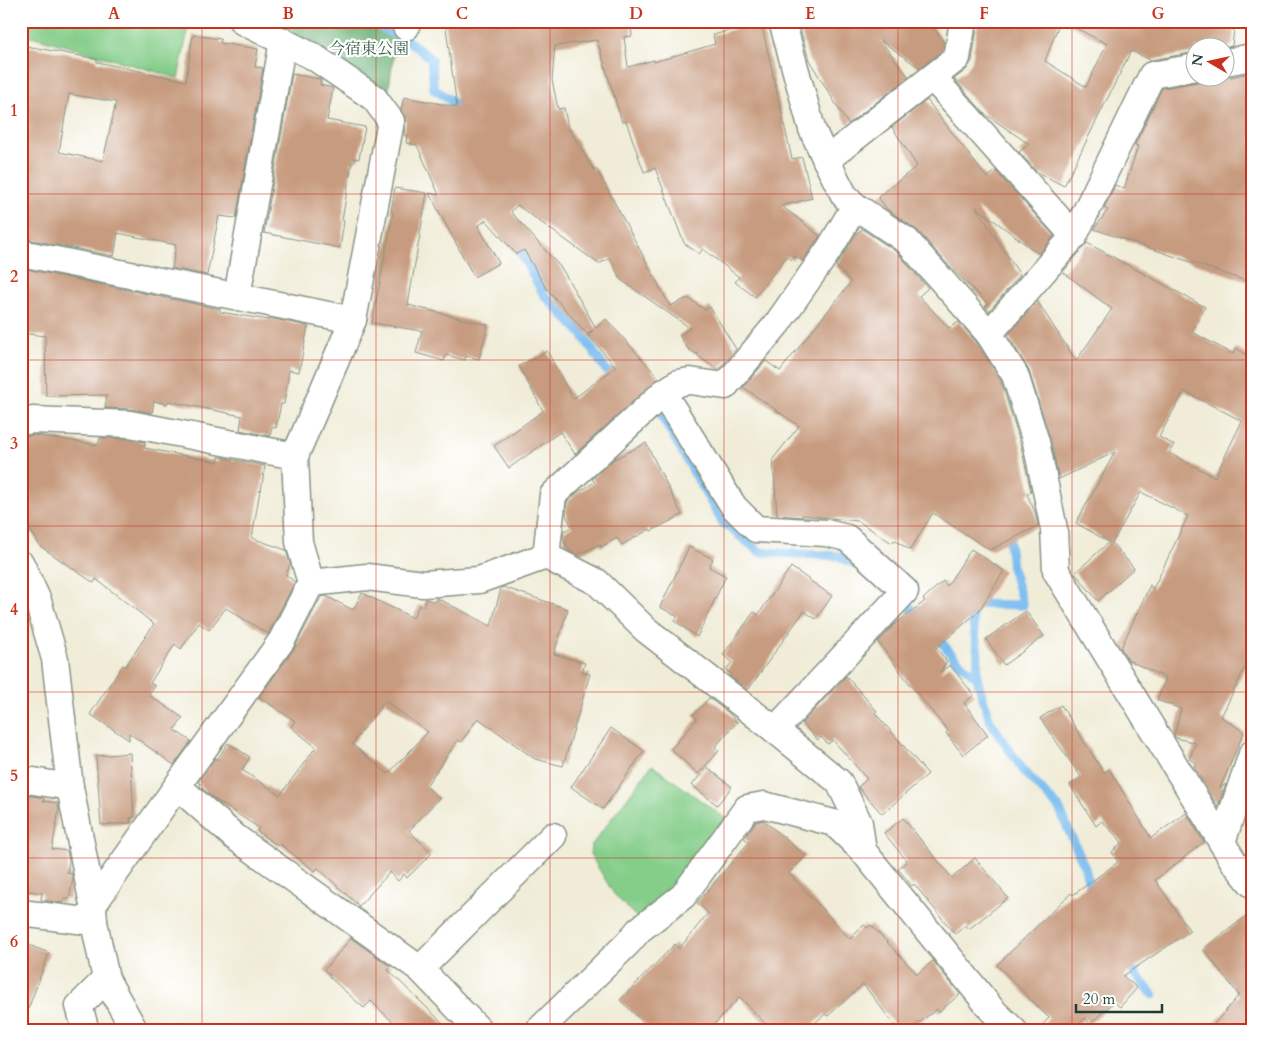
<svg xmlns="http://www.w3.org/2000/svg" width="1273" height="1052" font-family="Cardo,'Noto Serif JP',serif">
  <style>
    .green { fill: #85ce8a; stroke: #52865f }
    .forest { fill: #6cb176; stroke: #467755 }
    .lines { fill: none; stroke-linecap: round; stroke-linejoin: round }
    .stream { stroke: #7abdf0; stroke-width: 9 }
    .building { fill: #c79b7f; fill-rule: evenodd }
    .minor-casing { stroke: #889486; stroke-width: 29 }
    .minor { stroke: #fff; stroke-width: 26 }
    .grid { fill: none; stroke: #c8321e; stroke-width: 1; stroke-opacity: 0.55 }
    .labels { text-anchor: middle; stroke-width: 4.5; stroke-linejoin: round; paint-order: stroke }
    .park-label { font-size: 16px; fill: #38614a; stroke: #fff }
    .neatline { fill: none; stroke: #c8321e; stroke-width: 2 }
    .grid-label { font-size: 16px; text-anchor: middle; font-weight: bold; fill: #c8321e }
  </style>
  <rect width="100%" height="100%" fill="#fff"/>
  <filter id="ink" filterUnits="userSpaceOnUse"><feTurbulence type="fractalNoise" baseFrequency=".02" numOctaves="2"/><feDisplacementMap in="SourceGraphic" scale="10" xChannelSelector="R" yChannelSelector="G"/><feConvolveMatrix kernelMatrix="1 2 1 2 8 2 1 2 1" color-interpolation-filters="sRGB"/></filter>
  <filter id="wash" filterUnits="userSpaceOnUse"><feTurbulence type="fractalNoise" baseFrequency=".0096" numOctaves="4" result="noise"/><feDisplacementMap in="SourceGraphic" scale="20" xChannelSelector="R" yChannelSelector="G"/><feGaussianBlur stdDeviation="1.12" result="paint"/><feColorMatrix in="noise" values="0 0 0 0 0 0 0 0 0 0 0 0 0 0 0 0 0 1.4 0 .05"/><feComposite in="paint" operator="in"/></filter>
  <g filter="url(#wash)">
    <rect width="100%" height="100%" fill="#f0ecd7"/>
    <g class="green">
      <polygon points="24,21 190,21 178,78 21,33"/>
      <polygon points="652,765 729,821 681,890 638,919 614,894 590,854 591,846"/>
    </g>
    <polygon class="forest" points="260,21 399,21 387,101 342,60"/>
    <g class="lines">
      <g class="stream">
        <polyline points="367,21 410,42 431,59 434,89 457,105 464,114"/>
        <polyline points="515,243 544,295 581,333 606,370 617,379"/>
        <polyline points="630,388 659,411 722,522 760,552 839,556 867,571"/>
        <polyline points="901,598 922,619"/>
        <polyline points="935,635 956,659 977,678 990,721 998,733 1023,770 1059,808 1085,868 1092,895"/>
        <polyline points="977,678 978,654 970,604 1023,605 1012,568 1008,530"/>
        <polyline points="1125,961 1153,995"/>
      </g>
    </g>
    <g id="blocks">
      <g class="building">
        <polygon points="445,21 631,21 632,36 624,37 628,67 654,60 654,62 715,44 713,35 761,22 792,159 802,157 812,198 782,206 820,236 802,261 795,256 792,260 787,256 755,297 735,282 739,277 703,249 699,254 684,243 655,168 644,172 626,121 622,122 597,40 555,46 552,80 558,109 564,108 568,127 594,170 596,168 670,306 688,298 705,310 710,307 736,349 718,370 698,356 698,353 696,354 688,349 679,335 690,328 621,280 610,258 599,264 517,205 511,212 562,269 596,328 606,319 659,378 575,454 560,432 509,468 494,446 543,411 519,366 547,351 573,399 616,367 588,335 593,330 587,334 546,288 524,250 516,254 486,220 478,226 499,263 474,277 429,193 439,195 417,145 406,143 407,136 404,135 406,118 401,110 404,97 457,107"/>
        <polygon points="798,21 929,21 944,42 943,50 920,68 880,40 909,77 848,124 809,60"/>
        <polygon points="978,21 1060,21 1045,61 1086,87 1107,44 1062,21 1235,21 1232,46 1223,48 1196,48 1196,52 1151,60 1131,51 1064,186 1037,172 1019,152 1029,144 985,114 954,79 966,70 972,61"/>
        <path d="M193 35 221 39 220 43 258 49 255 67 263 68 236 218 219 216 207 275 172 268 176 245 118 233 114 256 21 238V74L26 46 97 59V62L186 81ZM69 94 116 102 103 161 59 152Z"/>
        <polygon points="1250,73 1247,90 1252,91 1252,283 1094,229 1108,210 1104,208 1115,185 1124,189 1138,146 1135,145 1162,88 1199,82 1206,78 1226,78"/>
        <polygon points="292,74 319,79 321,80 320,85 333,88 327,120 365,127 359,159 355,158 354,163 352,162 342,220 344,221 340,248 264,233"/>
        <polygon points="927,100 987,178 996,171 1054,236 1039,254 976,207 1020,275 989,311 985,306 988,304 950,267 918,231 887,209 878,197 917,166 892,127"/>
        <polygon points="395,188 427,193 408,305 488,325 479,359 466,356 465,360 446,355 444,361 416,353 422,331 372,323 393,213 391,212"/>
        <polygon points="862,229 897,252 928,288 919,296 949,328 959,322 977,343 1001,381 1021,446 1031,492 1027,494 1035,512 1038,526 990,550 933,513 910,550 894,540 892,543 858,521 802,515 802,517 777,515 773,459 799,426 743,387 766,361 780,371 851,282 836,266 856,234"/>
        <path d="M1087 243 1205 307 1192 332 1233 354 1236 348 1252 358V653L1221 717 1244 732 1220 788 1226 784 1218 807 1194 767 1196 763 1189 759 1196 743 1176 738 1174 735 1181 709 1157 700 1166 678 1128 660 1121 648 1150 585 1153 589 1188 516 1141 492 1112 543 1134 568 1098 601 1075 573 1109 542 1076 523 1115 452 1059 479 1050 438 1029 371 1008 335 1037 301 1076 361 1112 309 1063 272ZM1184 391 1242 421 1215 477 1169 453 1174 445 1159 437Z"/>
        <polygon points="21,268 220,309 220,312 269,320 269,318 308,326 299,372 289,370 284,404 281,404 276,428 272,427 270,436 240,430 242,416 168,401 167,404 154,401 152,413 131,409 105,408 107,395 46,396 45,336 21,333"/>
        <polygon points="34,435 98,445 100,438 128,439 145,442 144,448 218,462 219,457 265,466 261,491 260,490 252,538 286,550 290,564 286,575 295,582 268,634 226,608 209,630 199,623 181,649 175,644 150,683 155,686 149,695 183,718 174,730 191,741 174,765 129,733 129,740 90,714 123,665 125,667 154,624 96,579 94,583 40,546 26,523 29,521 21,508 21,447 23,437"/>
        <polygon points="646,443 682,515 651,531 650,529 622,545 617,538 601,547 600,544 577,555 570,551 563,538 564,531 572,527 566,515 567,502 577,493 595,482 592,479 614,459"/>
        <polygon points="689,547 713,559 709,567 726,576 697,637 675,621 677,616 660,607"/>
        <polygon points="971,549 1004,571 978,612 936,648 947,661 940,672 950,665 974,695 964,703 988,735 963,755 946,733 948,731 916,692 878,642 894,625 925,601 923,599 943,581 947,586"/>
        <polygon points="791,567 832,596 816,619 804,611 748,690 729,676 731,674 726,670 732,662 723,655 754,612 758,615"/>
        <path d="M503 587 568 609 554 654 585 663 582 672 590 674 563 766 535 759 478 718 461 742 458 740 426 786 439 798 409 831 432 853 407 878 404 874 398 881 390 872 359 906 318 868 315 871 280 844 278 846 257 831 259 828 213 798 200 786 201 784 198 782 215 758 217 760 228 743 250 757 242 770 280 795 316 747 291 727 295 721 259 697 294 649 321 597 326 596 353 610 362 593 413 618 419 605 423 606 426 599 435 602 437 598 491 626 501 588ZM385 701 428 732 388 774 352 744Z"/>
        <polygon points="1026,611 1044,636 1004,665 986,639"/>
        <polygon points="846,676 877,711 875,713 928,774 882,814 858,787 867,779 833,740 828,744 821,737 818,740 802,723"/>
        <polygon points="709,698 730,714 737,722 715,747 719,751 698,774 671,749 697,719 693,715"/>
        <polygon points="1061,705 1104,773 1109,769 1151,838 1186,813 1204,842 1155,880 1190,931 1123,976 1137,988 1120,1007 1114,1002 1090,1024 1085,1018 1072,1031 1036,1031 1049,1018 997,965 1071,893 1073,895 1118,862 1112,852 1122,842 1102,821 1096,826 1070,785 1081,777 1040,718"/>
        <polygon points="611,728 644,751 603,809 571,787"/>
        <polygon points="130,753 134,817 130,818 131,823 101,825 96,756"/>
        <polygon points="707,767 732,787 717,805 692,785"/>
        <polygon points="21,794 44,798 43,801 58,803 59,809 52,849 67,851 69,861 67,873 72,874 73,879 69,899 64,898 63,903 41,900 42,893 21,890"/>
        <polygon points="903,818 952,878 975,858 1008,898 969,929 966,925 955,934 914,884 912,886 898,869 907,861 884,833"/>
        <polygon points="763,820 806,856 789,873 850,939 864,925 867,928 871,925 917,974 933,961 960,994 939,1012 937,1009 908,1031 899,1031 863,984 828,1016 825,1014 806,1031 772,1031 740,997 708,1031 652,1031 620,1000 675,944 679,949 708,913 697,903 749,842 744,838 756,822"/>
        <polygon points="1252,912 1252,1031 1208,1031 1239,995 1203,949"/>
        <polygon points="351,938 391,967 388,970 451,1031 402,1031 371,1001 364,1008 328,976 330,975 324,970"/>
        <polygon points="21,942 49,953 24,1020 21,1019"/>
      </g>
    </g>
  </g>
  <g filter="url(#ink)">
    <use href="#blocks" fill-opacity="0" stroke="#889486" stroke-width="1"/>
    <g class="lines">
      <defs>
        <g id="minor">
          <polyline points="242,21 314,57 374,98 391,121 353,320 295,456 299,542 311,583"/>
          <polyline points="782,21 812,129 826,160 844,195 855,206 907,241 989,334 1015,375 1036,442 1054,529 1056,571 1234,862 1252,884"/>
          <polyline points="406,27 407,21"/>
          <polyline points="1226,62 1252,57"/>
          <polyline points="933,78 1074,236"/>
          <polyline points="826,160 957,58 963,21"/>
          <polyline points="21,253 353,320"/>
          <polyline points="237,296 283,41"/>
          <polyline points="989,334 1074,236 1152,75 1196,67"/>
          <polyline points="663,393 734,507 756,529 826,533 847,538 905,591 775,730"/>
          <polyline points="21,422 33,420 130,424 295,456"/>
          <polyline points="546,556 553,495 663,393 678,383 690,381 725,386 777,324 830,248 855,206"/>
          <polyline points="21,564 38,601 55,659 70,787 93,905 94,922 106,979 135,1031"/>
          <polyline points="21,779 70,787"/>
          <polyline points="177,786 235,837 420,969 480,1031"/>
          <polyline points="1222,842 1252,754"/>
          <polyline points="93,905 177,786 282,640 311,583 367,577 423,584 479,580 546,556 597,582 645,629 775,730 839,782 859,823 863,851"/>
          <polyline points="21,913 94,922"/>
          <polyline points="420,969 553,836"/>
          <polyline points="86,1031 79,1006 106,979"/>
          <polyline points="538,1031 628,943 639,930 683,896 747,808 764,805 834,823 863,851 993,1011 1014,1031"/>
        </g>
      </defs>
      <use href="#minor" class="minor-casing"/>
      <use href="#minor" class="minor"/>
    </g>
  </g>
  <path class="grid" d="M202 21V1031M376 21V1031M550 21V1031M724 21V1031M898 21V1031M1072 21V1031M21 194H1252M21 360H1252M21 526H1252M21 692H1252M21 858H1252"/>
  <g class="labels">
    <g class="park-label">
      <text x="369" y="54">今宿東公園</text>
    </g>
  </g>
  <rect width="1273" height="1052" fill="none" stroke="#fff" stroke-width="55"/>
  <g transform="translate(1210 62) rotate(279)"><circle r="24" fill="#ffffff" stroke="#a5b1ae"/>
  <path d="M0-4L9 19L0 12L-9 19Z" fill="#c8321e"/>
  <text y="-8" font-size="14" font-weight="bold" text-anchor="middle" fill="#1f3d34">N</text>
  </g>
  <path d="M1076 1004v8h86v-8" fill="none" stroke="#1f3d34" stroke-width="2.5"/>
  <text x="1083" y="1004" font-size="15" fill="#1f3d34" stroke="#ffffff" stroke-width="4" paint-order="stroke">20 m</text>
  <rect x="28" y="28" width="1218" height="996" class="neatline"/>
  <g class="grid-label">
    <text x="114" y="19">A</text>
    <text x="288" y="19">B</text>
    <text x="462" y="19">C</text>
    <text x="636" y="19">D</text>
    <text x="810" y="19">E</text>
    <text x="984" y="19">F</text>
    <text x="1158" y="19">G</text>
    <text x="14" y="116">1</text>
    <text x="14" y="282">2</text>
    <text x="14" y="449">3</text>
    <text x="14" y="615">4</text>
    <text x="14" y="781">5</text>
    <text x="14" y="947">6</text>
  </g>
</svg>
